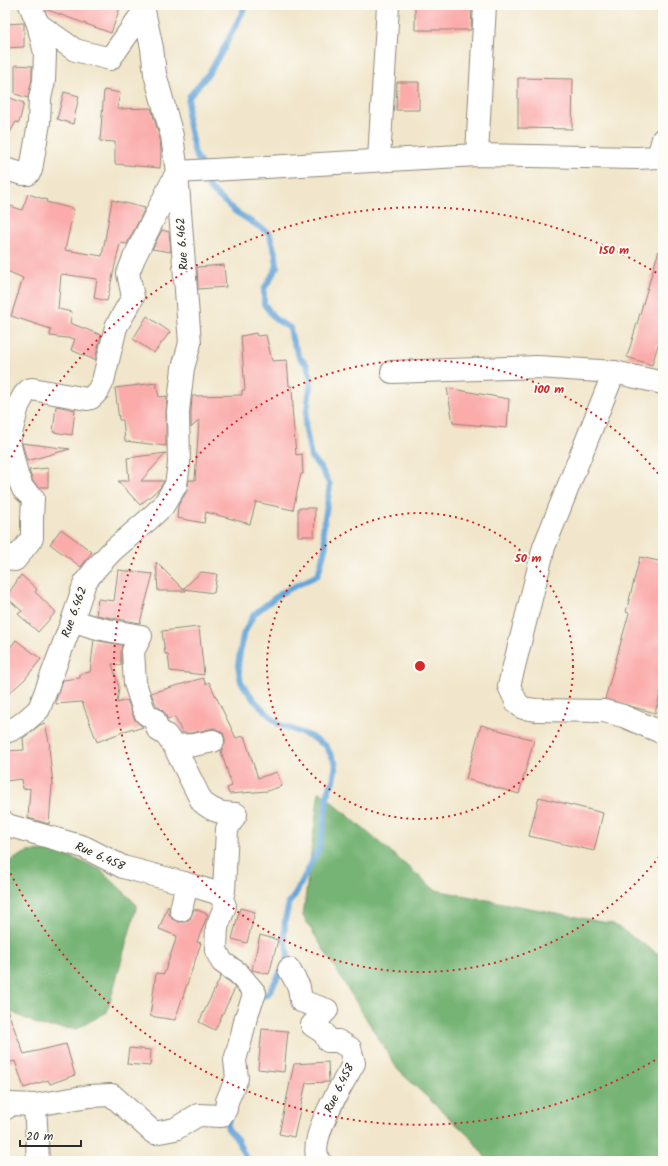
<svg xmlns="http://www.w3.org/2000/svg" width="668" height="1166" font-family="Kalam,sans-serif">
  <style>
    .forest { fill: #76b475; stroke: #507050 }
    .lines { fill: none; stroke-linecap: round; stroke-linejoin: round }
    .stream { stroke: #65a5d8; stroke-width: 6 }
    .building { fill: #faabaa }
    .minor-casing { stroke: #8e887b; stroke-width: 24 }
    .minor { stroke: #fff; stroke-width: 22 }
    .ring { fill: none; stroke: #d62828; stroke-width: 2; stroke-dasharray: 2 4 }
    .labels { text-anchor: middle; stroke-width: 4; stroke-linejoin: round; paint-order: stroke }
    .street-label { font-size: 12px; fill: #2b2b2b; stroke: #fdfcf7 }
    .centre { fill: #d62828; stroke: #fdfcf7; stroke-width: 2 }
    .ring-label { font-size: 12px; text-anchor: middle; font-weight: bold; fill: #d62828; stroke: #fdfcf7; stroke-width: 4; stroke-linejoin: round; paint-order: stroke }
  </style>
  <rect width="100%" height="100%" fill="#fdfcf7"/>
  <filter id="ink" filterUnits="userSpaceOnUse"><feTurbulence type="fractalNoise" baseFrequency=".025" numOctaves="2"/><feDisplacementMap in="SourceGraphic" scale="8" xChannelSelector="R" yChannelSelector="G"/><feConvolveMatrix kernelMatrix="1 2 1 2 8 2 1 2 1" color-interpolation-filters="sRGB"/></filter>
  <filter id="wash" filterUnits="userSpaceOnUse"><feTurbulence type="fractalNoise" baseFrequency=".012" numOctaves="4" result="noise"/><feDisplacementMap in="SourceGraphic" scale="16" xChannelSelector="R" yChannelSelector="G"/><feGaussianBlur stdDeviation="0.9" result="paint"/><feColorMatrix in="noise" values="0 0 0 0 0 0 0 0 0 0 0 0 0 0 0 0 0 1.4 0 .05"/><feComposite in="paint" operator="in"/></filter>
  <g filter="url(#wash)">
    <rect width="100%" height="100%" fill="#f1e6cb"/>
    <g class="forest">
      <polygon points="319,791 435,890 613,924 663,957 663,1161 488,1161 471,1138 398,1070 303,916"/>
      <polygon points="57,851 101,870 137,905 107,1012 76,1029 41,1026 5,1009 5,864 27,852"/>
    </g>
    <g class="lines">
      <g class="stream">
        <polyline points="202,166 195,154 187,117 189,97 209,73 224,48 246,5"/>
        <polyline points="205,174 209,188 236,212 269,233 276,256 277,267 264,289 264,304 275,319 290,328 292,339 299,357 307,365 311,379 305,425 311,457 322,470 330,485 323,531 326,545 318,575 281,593 254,614 243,635 238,665 241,682 254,700 278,724 308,735 326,746 336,764 333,781 328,791 323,830 318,850 296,893 289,903 285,920 284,936 288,953 287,961 268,994 258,998"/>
        <polyline points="230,1117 227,1125 228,1129 237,1139 247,1161"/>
      </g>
    </g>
    <g id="blocks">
      <g class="building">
        <polygon points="44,5 121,5 111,33 45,9"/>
        <polygon points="415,5 472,5 471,30 415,30"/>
        <polygon points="24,23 24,47 5,48 5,24"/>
        <polygon points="15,65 32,66 32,79 28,98 15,94"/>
        <polygon points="518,78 573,79 572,129 518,128"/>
        <polygon points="397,82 419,82 419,110 396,110"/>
        <polygon points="104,90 120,93 117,109 151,108 160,139 161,151 160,168 115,164 115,142 100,141"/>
        <polygon points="64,92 79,96 73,124 57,119"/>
        <polygon points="5,96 24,103 19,123 16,122 5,141"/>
        <polygon points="28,194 47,200 46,202 74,209 65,250 102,256 112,200 145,208 127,244 120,243 107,301 94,298 97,279 61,274 58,309 72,312 70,323 101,335 95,360 71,350 75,339 50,336 51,329 11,316 23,278 5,270 5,204 22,210"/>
        <polygon points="162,230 169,232 171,252 152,249"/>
        <polygon points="659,250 663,251 663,328 652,365 627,357"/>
        <polygon points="224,265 226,287 198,289 197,267"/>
        <polygon points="147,316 170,332 154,353 133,339"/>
        <polygon points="256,333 257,336 266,335 272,361 287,360 289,386 292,386 293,407 292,407 296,455 302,454 303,474 301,474 293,510 256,502 250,524 206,512 204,523 177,518 178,506 187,491 189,480 195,480 199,420 191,428 191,412 192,396 242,395 242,390 245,390 241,336"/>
        <polygon points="156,383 159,397 167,396 166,411 166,446 125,441 123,420 119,420 115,388"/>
        <polygon points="447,388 509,399 507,428 453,423"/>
        <polygon points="56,406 75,410 72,435 53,432"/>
        <polygon points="22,443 70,449 27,461"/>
        <polygon points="166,453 141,481 164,481 160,488 140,505 118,481 129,481 127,458"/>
        <polygon points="48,468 48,487 39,487 33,482 29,470"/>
        <polygon points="298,508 315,508 314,536 298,536"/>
        <polygon points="61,529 92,552 81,567 50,544"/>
        <polygon points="640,557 663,562 663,684 655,713 605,699 629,613 626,612"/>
        <polygon points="156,562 183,589 201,572 217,574 214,593 184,589 186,591 158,591"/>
        <polygon points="118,570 153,574 140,623 96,615 98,599 114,601"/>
        <polygon points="21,575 37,589 35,592 56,612 38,632 18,614 22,611 6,597"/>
        <polygon points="199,627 204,675 170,671 168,654 165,654 162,631"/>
        <polygon points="16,640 41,659 25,679 5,697 5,654"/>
        <polygon points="94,640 122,645 121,652 121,665 112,664 119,687 117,703 127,700 135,720 143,727 134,730 133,728 97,742 82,702 56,704 56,700 63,680 80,678 80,674 90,672"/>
        <polygon points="203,678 206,684 209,682 236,738 244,736 258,778 277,772 282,786 267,791 229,794 227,788 232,786 221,751 225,744 225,739 223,733 214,728 192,733 182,733 175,717 167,719 166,714 161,709 156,705 151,693"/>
        <polygon points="45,723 50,747 49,747 53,785 52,785 49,824 28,818 30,788 23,789 22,779 5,781 5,751 24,750 23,738 40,725"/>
        <polygon points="481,725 534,740 519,794 466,779"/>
        <polygon points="539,797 603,813 594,851 529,836"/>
        <polygon points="168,906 169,907 169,914 172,919 179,922 185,922 190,919 194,909 208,914 197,942 201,943 175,1020 150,1016 156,973 164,974 177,936 159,929"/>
        <polygon points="240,908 255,912 247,943 232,939"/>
        <polygon points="260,935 278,940 269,974 252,970"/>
        <polygon points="221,976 230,982 235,988 215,1030 199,1022"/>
        <polygon points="5,1007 6,1007 24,1054 66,1044 75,1075 50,1084 48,1080 24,1088 15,1061 5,1064"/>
        <polygon points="262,1029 288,1031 284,1072 258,1069"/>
        <polygon points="129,1048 151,1050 150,1066 127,1064"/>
        <polygon points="328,1062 329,1082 306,1083 294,1137 279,1134 294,1064"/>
      </g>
    </g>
  </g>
  <g filter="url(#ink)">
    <use href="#blocks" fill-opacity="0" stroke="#8e887b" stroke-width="1"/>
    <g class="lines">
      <defs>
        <g id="minor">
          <polyline points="30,5 38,24"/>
          <polyline points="477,155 485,5"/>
          <polyline points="379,160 388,5"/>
          <path d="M5 169 23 174H28L31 170 39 123 40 98 44 81 45 53 38 24 75 50 110 59 144 11 152 48 155 74 172 136 177 172 190 343 183 368 178 411 179 464 176 485 163 506 148 520 112 551 97 567 85 582 74 616 39 709C29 718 18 729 5 732"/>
          <polyline points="392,372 538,367 614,372 663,383"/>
          <polyline points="614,372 544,547 509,686 517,703 523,708 536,710 604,711 623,716 663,733"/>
          <polyline points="5,554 15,560 32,538 32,519 33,498 23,489 17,475 9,441 18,406 24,395 29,390 32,389 87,399 91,398 98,391 103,381 116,327 133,297 128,273 134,258 177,172 477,155 637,158 658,157 663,139"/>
          <polyline points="174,746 194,745 213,741"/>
          <polyline points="5,823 7,825 84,847 123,867 184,883 220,894"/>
          <polyline points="181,910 185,892 184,883"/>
          <path d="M289 969 299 987 301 1001 327 1010 312 1025 324 1033 328 1041H338L350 1048 354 1063C343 1083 311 1133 317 1156 318 1158 319 1159 320 1161"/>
          <polyline points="5,1109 11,1104 35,1105"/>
          <path d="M38 1161 35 1105 89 1096 112 1095 154 1133 175 1129 198 1115 221 1116 226 1109 227 1101 237 1078 235 1060 241 1039 246 1017 255 993 238 973 222 962 216 950 217 927 225 906 220 894 223 893 224 891 227 829 236 814C221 813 214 812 202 802L174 746 166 735 158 730 154 719 146 714 143 708 135 683 133 651 141 636C119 632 97 630 76 621L74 616"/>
        </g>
      </defs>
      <use href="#minor" class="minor-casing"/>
      <use href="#minor" class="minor"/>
    </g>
  </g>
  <g class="ring">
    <circle cx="420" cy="666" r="153"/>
    <path d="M663 852A306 306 0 1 1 663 480"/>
    <path d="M660 1057A459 459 0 0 1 6 864M6 468A459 459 0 0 1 660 275"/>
  </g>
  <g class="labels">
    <g class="street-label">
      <text transform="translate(182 244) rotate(-94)" y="4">Rue 6.462</text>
      <text transform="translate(74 612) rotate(-70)" y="4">Rue 6.462</text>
      <text transform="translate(100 856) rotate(24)" y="4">Rue 6.458</text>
      <text transform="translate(339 1088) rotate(-64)" y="4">Rue 6.458</text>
    </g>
  </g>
  <circle cx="420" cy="666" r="6" class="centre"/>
  <g class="ring-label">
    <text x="614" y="254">150 m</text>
    <text x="549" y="393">100 m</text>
    <text x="528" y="562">50 m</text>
  </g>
  <rect width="668" height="1166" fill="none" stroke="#fdfcf7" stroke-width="20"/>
  <path d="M20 1140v6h61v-6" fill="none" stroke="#2b2b2b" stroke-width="2"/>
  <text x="26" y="1140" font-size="12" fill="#2b2b2b" stroke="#fdfcf7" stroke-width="3" paint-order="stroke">20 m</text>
</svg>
